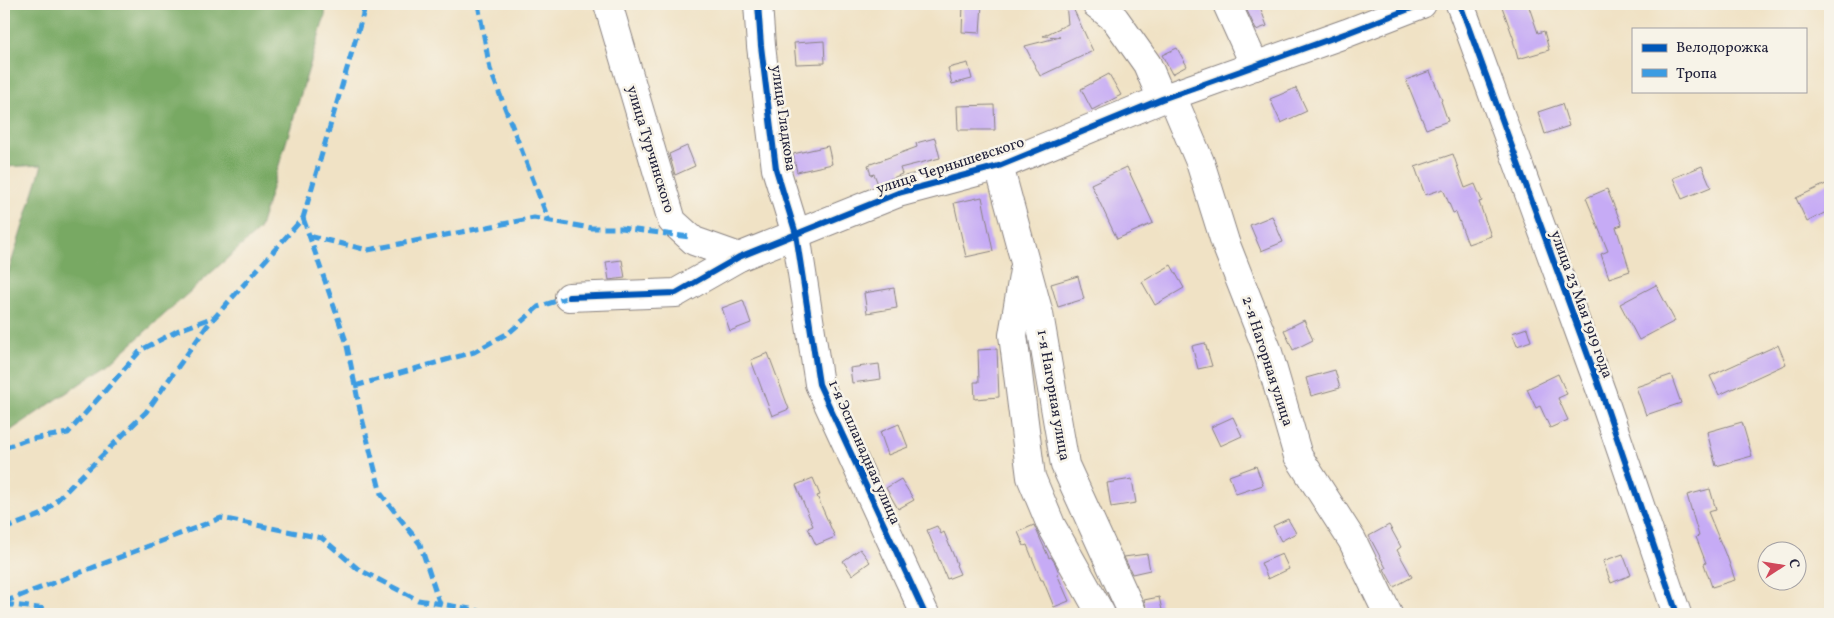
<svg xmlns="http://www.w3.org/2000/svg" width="1834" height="618" font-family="Vollkorn,serif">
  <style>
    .forest { fill: #78a964; stroke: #4d6650 }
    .building { fill: #c6abf5 }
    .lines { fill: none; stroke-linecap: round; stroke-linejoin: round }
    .minor-casing { stroke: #898280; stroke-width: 30 }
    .minor { stroke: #fff; stroke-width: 28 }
    .quiet { stroke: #3c9ce2; stroke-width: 5; stroke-dasharray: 10 5; stroke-linecap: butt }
    .cycleway-casing { stroke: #f7f3e8; stroke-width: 9 }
    .cycleway { stroke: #0057b8; stroke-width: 6 }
    .labels { text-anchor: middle; stroke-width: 5; stroke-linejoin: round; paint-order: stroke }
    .street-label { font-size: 15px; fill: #22223b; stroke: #f7f3e8 }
  </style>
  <rect width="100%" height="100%" fill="#f7f3e8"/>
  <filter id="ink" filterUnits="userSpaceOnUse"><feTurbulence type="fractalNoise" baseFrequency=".02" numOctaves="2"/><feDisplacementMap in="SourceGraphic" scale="10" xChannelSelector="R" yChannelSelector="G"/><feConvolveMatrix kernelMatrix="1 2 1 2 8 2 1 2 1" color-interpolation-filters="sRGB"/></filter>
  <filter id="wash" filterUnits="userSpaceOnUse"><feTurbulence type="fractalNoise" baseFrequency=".0096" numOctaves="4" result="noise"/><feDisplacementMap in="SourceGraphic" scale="20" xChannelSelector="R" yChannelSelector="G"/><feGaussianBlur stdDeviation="1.12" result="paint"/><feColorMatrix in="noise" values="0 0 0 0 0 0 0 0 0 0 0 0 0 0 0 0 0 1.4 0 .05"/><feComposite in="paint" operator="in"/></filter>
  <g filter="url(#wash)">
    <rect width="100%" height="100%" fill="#f0e2c5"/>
    <polygon class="forest" points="4,4 326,4 325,16 259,230 109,364 4,435 4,286 42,165 4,167"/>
    <g id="blocks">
      <g class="building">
        <polygon points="963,4 982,4 980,33 962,32"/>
        <polygon points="1066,4 1071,4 1093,51 1040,76 1025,46 1060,37 1043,36 1068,24"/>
        <polygon points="1244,4 1259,4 1267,26 1256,30"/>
        <polygon points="1501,4 1528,4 1538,33 1544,31 1549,50 1518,59 1513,40 1514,40"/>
        <polygon points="824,41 825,63 796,64 794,43"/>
        <polygon points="1177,48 1187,66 1172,74 1162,55"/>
        <polygon points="968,63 972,79 952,84 948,68"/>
        <polygon points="1430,71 1442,100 1441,101 1448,121 1426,129 1406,80"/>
        <polygon points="1109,74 1121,95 1092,110 1081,89"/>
        <polygon points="1296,88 1307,111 1281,123 1270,99"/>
        <polygon points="1562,104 1569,126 1545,134 1538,112"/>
        <polygon points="994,105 995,130 958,130 957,106"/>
        <polygon points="935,138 940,158 900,168 902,174 878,184 874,174 871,175 868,165 917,147 916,143"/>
        <polygon points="687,146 695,166 675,175 669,154"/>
        <polygon points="828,146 832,164 797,172 793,154"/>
        <polygon points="1453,154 1465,188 1475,184 1482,201 1479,202 1491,236 1468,244 1456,212 1453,213 1443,189 1425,195 1415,167"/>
        <polygon points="1702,166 1711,187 1682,199 1673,178"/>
        <polygon points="1127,167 1153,223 1117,239 1091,184"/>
        <polygon points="1830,182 1830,210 1807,222 1796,198"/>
        <polygon points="1607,189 1622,225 1616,227 1630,271 1609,278 1601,254 1608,251 1586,198"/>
        <polygon points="982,197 993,251 966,257 954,203"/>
        <polygon points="1272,216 1283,242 1261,251 1250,225"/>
        <polygon points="622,260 625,278 609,280 606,262"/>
        <polygon points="1171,265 1184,288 1155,305 1142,282"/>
        <polygon points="1078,276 1084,299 1058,307 1051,284"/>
        <polygon points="1656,285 1675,321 1639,340 1620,304"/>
        <polygon points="894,288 897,308 867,313 864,293"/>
        <polygon points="743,300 751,323 730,331 722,308"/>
        <polygon points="1304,320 1313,340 1293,350 1284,330"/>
        <polygon points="1527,328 1531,341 1517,346 1512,333"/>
        <polygon points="1205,343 1212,366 1198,369 1192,346"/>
        <polygon points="1778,345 1786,364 1719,395 1710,376"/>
        <polygon points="997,349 999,397 975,399 974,382 979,382 978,350"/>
        <polygon points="768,353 789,409 772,416 751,360"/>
        <polygon points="879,364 881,379 852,383 850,368"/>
        <polygon points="1335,370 1340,388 1311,396 1306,378"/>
        <polygon points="1558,374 1567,394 1558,398 1568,420 1550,428 1540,406 1536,408 1527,389"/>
        <polygon points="1671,375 1681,403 1646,415 1636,387"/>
        <polygon points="1233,417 1242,436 1220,446 1211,427"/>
        <polygon points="1742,422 1752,456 1716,466 1707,432"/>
        <polygon points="899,424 908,447 888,455 880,432"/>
        <polygon points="1256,466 1263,485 1236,494 1229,476"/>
        <polygon points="813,478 820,495 817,496 835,537 816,545 808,528 813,526 796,485"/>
        <polygon points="901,479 914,500 898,509 886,488"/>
        <polygon points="1132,479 1136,503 1111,507 1107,483"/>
        <polygon points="1710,489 1716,510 1708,512 1726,556 1727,556 1735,580 1712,587 1704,564 1706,563 1696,537 1699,536 1687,495"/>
        <polygon points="1288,519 1296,533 1281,541 1273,526"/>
        <polygon points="1034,525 1049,558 1051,557 1055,563 1059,573 1057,574 1069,601 1054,607 1043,580 1041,580 1027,545 1024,546 1018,532"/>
        <polygon points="1389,525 1401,547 1397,550 1412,577 1394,587 1384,569 1386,568 1369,536"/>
        <polygon points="937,526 941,534 944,532 957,564 956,565 960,574 947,579 927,530"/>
        <polygon points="860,549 870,562 852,575 843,561"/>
        <polygon points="1147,554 1150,570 1132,574 1124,557"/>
        <polygon points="1282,554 1289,569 1268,579 1261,563"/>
        <polygon points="1623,554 1631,575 1611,583 1603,561"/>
        <polygon points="1159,597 1163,614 1148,614 1144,600"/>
      </g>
    </g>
  </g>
  <g filter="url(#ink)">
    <use href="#blocks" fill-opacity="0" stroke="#898280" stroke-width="1"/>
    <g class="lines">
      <defs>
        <g id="minor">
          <polyline points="608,4 672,221 694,241 739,257"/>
          <polyline points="758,4 761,46 776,169 796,234 819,384 925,614"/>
          <polyline points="1096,4 1115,19 1147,64 1162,99"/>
          <polyline points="1227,4 1255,66"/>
          <polyline points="1460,4 1602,394 1677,614"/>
          <polyline points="1172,96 1200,162 1225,242 1267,349 1298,456 1352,540 1388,614"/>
          <polyline points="999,166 1039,314 1065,465 1133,614"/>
          <polyline points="1024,270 1013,335 1031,477 1051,525 1101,614"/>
          <polyline points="569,297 676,293 739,257 898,193 999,166 1162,99 1347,33 1422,4"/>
        </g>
      </defs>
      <use href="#minor" class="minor-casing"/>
      <use href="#minor" class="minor"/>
      <g class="quiet">
        <polyline points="478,4 490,69 549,221"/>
        <polyline points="303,218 346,341 360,410 381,494 420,544 443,614"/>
        <polyline points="309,236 368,250 534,218 591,228 621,228 690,237"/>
        <polyline points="355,386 474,352 510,332 538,307 569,297"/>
        <polyline points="4,448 26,440 68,433 141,350 179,330 214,317"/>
        <polyline points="4,529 43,514 146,412 207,326 303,218 366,4"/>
        <polyline points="4,602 221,518 322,538 358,569 418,600 476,610 486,614"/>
        <polyline points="4,604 46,609 55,614"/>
      </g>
      <defs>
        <g id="cycleway">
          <polyline points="758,4 761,46 776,169 796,234 819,384 925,614"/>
          <polyline points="1460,4 1602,394 1677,614"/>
          <polyline points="569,297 676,293 739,257 898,193 999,166 1162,99 1347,33 1422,4"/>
        </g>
      </defs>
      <use href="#cycleway" class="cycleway-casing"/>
      <use href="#cycleway" class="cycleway"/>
    </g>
  </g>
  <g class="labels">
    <g class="street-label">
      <text transform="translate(784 118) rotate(82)" y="5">улица Гладкова</text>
      <text transform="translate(651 149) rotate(73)" y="5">улица Турчинского</text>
      <text transform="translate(950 165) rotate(-18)" y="5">улица Чернышевского</text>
      <text transform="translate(1582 304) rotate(70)" y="5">улица 23 Мая 1919 года</text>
      <text transform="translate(1268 361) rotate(72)" y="5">2-я Нагорная улица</text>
      <text transform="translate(1054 395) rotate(80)" y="5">1-я Нагорная улица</text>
      <text transform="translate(865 452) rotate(66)" y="5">1-я Эспланадная улица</text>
    </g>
  </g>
  <rect width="1834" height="618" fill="none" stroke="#f7f3e8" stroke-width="20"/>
  <rect x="1632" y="28" width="175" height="65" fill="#f7f3e8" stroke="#a29fa3"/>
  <rect x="1642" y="44" width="25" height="8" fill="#0057b8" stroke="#a29fa3"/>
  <text x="1676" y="52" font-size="15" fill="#22223b">Велодорожка</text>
  <rect x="1642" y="69" width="25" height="8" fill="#3c9ce2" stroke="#a29fa3"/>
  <text x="1676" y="78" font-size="15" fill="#22223b">Тропа</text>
  <g transform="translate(1782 566) rotate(78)"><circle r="24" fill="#f7f3e8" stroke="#a29fa3"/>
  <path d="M0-4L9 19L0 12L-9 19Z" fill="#d1495b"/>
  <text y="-8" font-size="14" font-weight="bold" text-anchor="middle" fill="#22223b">С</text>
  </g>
</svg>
